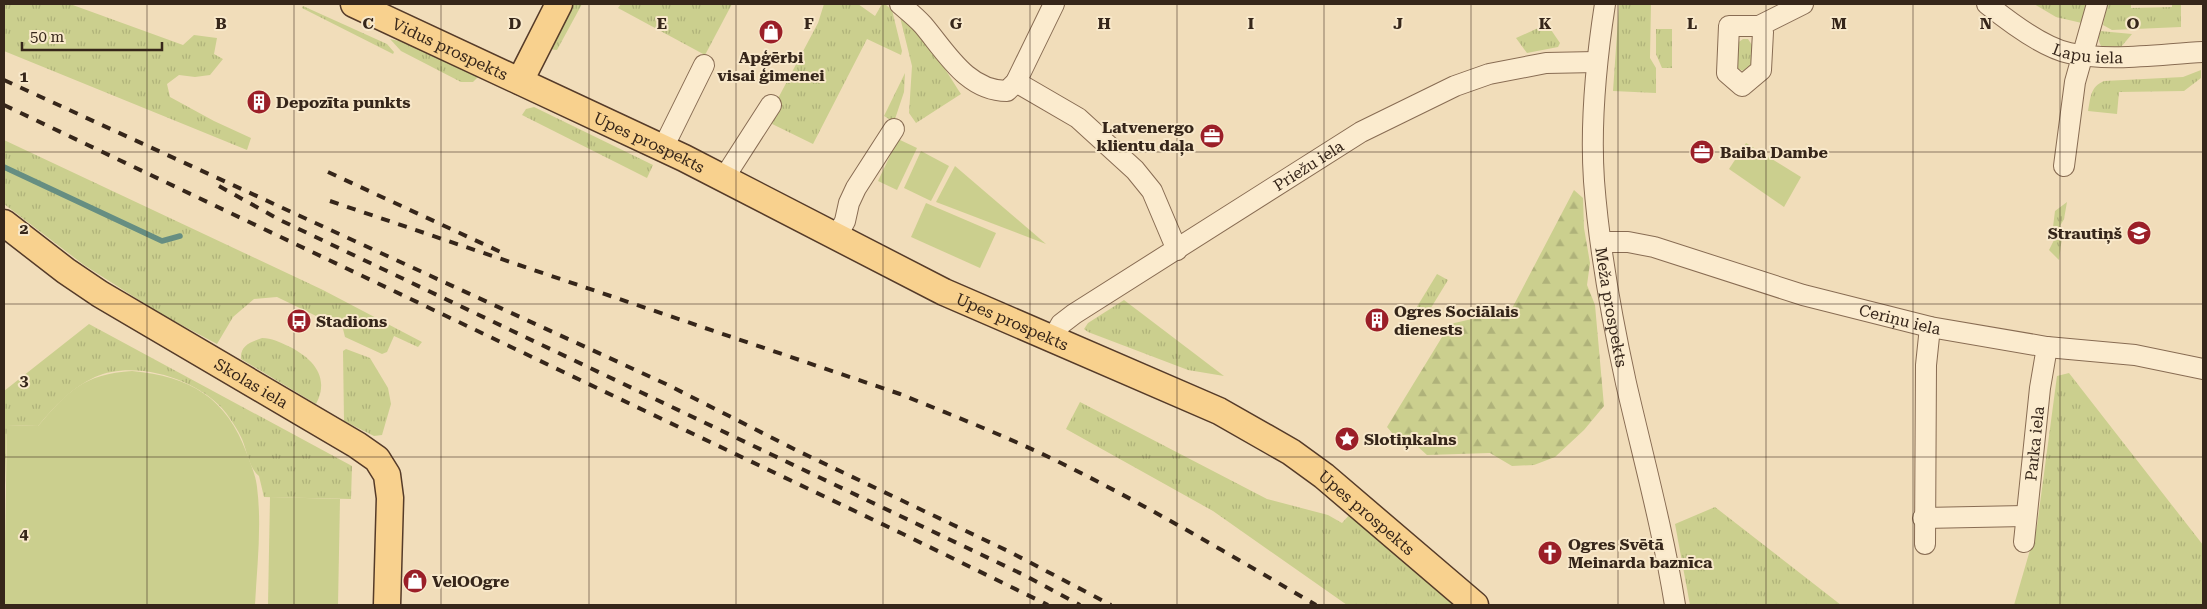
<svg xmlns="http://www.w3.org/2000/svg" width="2207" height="609" font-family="'Roboto Serif',serif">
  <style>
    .grass { fill: url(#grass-tufts) }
    .forest { fill: url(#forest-firs) }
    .park { fill: #cbcf8e }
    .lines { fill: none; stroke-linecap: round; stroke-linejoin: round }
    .stream { stroke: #668e82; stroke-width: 5.5 }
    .minor-casing { stroke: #886c53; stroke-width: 22 }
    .major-casing { stroke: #553b29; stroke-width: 29 }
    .minor { stroke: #fbebce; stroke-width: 20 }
    .major { stroke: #f8d18e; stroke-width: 26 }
    .rail { stroke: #36261a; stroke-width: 4; stroke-dasharray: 9 9; stroke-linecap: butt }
    .grid { fill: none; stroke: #36261a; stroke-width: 1; stroke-opacity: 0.55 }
    .labels { text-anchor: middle; stroke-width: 4; stroke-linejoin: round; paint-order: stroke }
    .street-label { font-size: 16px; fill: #36261a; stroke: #f8e8ca }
    .poi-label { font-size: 16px; font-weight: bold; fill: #36261a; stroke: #f8e8ca; text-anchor: start }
    .grid-label { font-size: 16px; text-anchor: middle; font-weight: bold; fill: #36261a; stroke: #f8e8ca; stroke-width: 4; stroke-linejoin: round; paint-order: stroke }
  </style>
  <defs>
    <pattern id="grass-tufts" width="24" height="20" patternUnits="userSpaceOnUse" patternTransform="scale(1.25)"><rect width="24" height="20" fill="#cbcf8e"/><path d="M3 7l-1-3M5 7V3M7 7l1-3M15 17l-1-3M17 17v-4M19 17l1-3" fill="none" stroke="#afb27a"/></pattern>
    <pattern id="forest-firs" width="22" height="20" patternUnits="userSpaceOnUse" patternTransform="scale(1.25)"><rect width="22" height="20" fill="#cbcf8e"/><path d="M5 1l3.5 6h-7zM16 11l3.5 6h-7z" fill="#afb27a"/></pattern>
  </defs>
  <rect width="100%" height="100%" fill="#f1ddba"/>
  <g class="grass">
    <polygon points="4,4 70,4 183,45 194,35 217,38 214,54 223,59 210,75 195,77 179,75 167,84 170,97 214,121 251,138 247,150 4,51"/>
    <polygon points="570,4 582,4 557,50 547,49"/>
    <polygon points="621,4 732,4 705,55 618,8"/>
    <polygon points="824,4 858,4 875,16 882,4 885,4 892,10 902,51 901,55 867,39 813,144 766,121 818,23"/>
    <polygon points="2034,4 2089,4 2086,24 2056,17"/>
    <polygon points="2107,4 2131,4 2131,8 2172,7 2172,4 2181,4 2181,27 2112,30 2103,25"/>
    <polygon points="1619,5 1651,5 1650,58 1656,68 1656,93 1613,91"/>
    <polygon points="303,6 387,44 394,52 393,54 302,8"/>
    <path d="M900 17C927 37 943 66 961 94L916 123 909 113 912 66Z"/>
    <polygon points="1547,24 1560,43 1558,47 1527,53 1516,38"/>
    <polygon points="1656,29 1672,29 1672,68 1662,68 1656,54"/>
    <path d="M2100 31 2132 34 2115 54C2103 49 2096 46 2100 31Z"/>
    <polygon points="390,39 417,45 480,75 473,82 461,82 401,51"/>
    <polygon points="1743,39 1748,39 1752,45 1751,66 1746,72 1736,68 1736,44"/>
    <path d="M2201 70V78L2184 91 2119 92 2117 114 2088 111C2091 97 2090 87 2104 81L2183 77Z"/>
    <polygon points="905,73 904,92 894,122 884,116"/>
    <polygon points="534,107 653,165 647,178 522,115 526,109"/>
    <polygon points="4,140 323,290 422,342 418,347 394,336 387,352 382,354 345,337 343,329 277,297 254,299 233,317 217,344 161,314 84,265 4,204"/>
    <polygon points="2067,202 2064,219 2060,226 2063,229 2059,260 2049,250 2055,238 2052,235 2055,211"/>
    <polygon points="1437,274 1448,280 1426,316 1415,310"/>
    <polygon points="1124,300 1224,376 1188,370 1088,332 1084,329 1088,323"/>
    <path d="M89 324 352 466 351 499 264 497 259 476C249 468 247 451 242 439 238 430 232 421 226 413 200 379 135 359 95 377 71 388 55 406 38 426L7 425 4 519V391Z"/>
    <path d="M262 338C272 338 279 342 288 346 311 357 331 376 316 404L241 359C240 345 251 342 262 338Z"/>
    <polygon points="346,349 370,358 388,388 391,404 382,435 374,436 344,421 343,351"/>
    <polygon points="2069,373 2203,545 2203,605 2014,605 2037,526 2057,376"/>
    <polygon points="1080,402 1267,499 1328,515 1342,523 1351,513 1457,605 1347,605 1213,511 1066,429"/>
    <polygon points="1715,507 1841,605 1690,605 1675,524"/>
  </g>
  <polygon class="forest" points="1574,190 1583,198 1584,228 1590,263 1587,285 1595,305 1604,406 1584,430 1555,457 1534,465 1512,466 1490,453 1427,455 1416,445 1399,441 1387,427 1450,324 1485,316 1508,316"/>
  <g class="park">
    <polygon points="898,139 917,148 897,190 878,181"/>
    <polygon points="1746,143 1801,177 1784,207 1729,169"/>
    <polygon points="921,151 949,166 931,201 904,188"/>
    <polygon points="955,166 1046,244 936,202"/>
    <polygon points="926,203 996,233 980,268 911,237"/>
    <path d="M132 371C190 376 227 398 247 454 251 465 256 476 257 487 262 526 257 566 255 605H4L7 425 38 426C68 391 84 374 132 371Z"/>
    <polygon points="270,497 340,499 338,605 268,605"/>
  </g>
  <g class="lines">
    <polyline class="stream" points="4,167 162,241 180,236"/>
    <defs>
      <g id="minor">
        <path d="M900 4C908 11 916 17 923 25 946 52 967 91 1007 91L1016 82 1054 4"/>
        <path id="s1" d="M1605 4C1596 62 1590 122 1594 181 1599 247 1612 319 1626 383 1643 457 1663 530 1675 605"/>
        <path id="s2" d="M1987 4C2008 21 2042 47 2069 53 2110 62 2161 54 2203 52"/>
        <polyline points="1759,26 1763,32 1761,70 1742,86 1727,73 1729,26 1759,26 1803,4"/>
        <polyline points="1016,82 1078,118 1135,170 1152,191 1177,250"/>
        <polyline points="663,148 704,65"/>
        <polyline points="2064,166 2075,82 2097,4"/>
        <polyline points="724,178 771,105"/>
        <polyline points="836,238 845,221 849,203 856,188 894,129"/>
        <path id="s3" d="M1602 242H1628L1654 247 1803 295 1930 327 2047 347 2135 355 2203 369"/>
        <path id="s4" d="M1053 338 1061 324 1074 314 1361 132 1455 86 1489 74 1546 63 1596 62"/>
        <polyline points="1923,518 2025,516"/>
        <path id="s5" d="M2024 542 2040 388 2047 347"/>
        <polyline points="1925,544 1926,365 1930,327"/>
      </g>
      <g id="major">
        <path id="s6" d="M354 4 684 158 944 292 1219 411 1291 452 1324 476 1475 605"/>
        <polyline points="520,81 559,4"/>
        <path id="s7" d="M4 223 66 271 100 294 357 445 377 459 387 475 390 498 387 605"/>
      </g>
    </defs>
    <use href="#minor" class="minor-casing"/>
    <use href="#major" class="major-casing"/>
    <use href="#minor" class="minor"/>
    <use href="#major" class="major"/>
    <g class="rail">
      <polyline points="4,80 666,384 798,451 1010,552 1111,605"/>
      <polyline points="4,105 903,534 1048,605"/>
      <polyline points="328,172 505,254"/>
      <polyline points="219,186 280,220 1024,575 1080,605"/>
      <path d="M330 201 900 394C954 416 1008 437 1061 463 1148 506 1232 556 1316 605"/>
    </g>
  </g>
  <path class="grid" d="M147 4V605M294 4V605M441 4V605M589 4V605M736 4V605M883 4V605M1030 4V605M1177 4V605M1324 4V605M1471 4V605M1618 4V605M1766 4V605M1913 4V605M2060 4V605M4 152H2203M4 304H2203M4 457H2203"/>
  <defs>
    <symbol id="shop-disc" viewBox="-11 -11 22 22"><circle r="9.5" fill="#9b1f28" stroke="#f8e8ca"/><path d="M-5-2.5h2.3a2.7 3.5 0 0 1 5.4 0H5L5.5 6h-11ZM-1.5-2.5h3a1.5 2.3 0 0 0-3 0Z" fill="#fff"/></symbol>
    <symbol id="building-disc" viewBox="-11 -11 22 22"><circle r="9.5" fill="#9b1f28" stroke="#f8e8ca"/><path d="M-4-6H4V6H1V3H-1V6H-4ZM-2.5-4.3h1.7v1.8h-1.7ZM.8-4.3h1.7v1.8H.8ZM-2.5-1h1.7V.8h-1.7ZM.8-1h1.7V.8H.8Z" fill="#fff"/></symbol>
    <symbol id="office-disc" viewBox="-11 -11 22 22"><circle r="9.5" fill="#9b1f28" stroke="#f8e8ca"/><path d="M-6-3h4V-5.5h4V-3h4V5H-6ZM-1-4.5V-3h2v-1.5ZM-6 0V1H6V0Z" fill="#fff"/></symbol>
    <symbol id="school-disc" viewBox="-11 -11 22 22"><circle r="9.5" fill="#9b1f28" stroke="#f8e8ca"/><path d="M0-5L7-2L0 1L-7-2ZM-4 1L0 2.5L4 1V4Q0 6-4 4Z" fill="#fff"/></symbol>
    <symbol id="bus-disc" viewBox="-11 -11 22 22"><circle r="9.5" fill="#9b1f28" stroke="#f8e8ca"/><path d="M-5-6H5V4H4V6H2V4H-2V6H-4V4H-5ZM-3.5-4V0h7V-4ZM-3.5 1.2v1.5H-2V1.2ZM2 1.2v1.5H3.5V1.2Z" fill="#fff"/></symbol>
    <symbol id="sight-disc" viewBox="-11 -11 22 22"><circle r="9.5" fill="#9b1f28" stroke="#f8e8ca"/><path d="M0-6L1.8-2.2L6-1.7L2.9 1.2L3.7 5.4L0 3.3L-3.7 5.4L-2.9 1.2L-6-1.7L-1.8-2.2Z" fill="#fff"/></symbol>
    <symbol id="church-disc" viewBox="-11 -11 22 22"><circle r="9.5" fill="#9b1f28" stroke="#f8e8ca"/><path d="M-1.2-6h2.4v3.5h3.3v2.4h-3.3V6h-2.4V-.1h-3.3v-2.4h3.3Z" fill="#fff"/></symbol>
  </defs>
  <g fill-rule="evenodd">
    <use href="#shop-disc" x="757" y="18" width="28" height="28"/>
    <use href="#building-disc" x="245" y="88" width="28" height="28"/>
    <use href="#office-disc" x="1198" y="122" width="28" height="28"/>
    <use href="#office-disc" x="1688" y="138" width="28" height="28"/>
    <use href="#school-disc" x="2125" y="219" width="28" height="28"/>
    <use href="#building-disc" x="1363" y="306" width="28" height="28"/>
    <use href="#bus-disc" x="285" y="307" width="28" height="28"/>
    <use href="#sight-disc" x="1333" y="425" width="28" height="28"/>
    <use href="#church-disc" x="1536" y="539" width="28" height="28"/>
    <use href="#shop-disc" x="401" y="567" width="28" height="28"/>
  </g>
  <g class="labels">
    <g class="street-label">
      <text dy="6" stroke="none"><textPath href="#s6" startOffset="106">Vidus prospekts</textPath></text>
      <text dy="6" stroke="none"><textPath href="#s2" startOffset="115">Lapu iela</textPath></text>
      <text dy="6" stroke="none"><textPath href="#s6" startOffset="326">Upes prospekts</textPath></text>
      <text dy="6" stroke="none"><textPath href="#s4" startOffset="310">Priežu iela</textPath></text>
      <text dy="6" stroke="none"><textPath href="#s1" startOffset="305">Meža prospekts</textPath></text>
      <text dy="6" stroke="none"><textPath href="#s3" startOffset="309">Ceriņu iela</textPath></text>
      <text dy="6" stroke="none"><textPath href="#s6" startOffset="731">Upes prospekts</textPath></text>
      <text dy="6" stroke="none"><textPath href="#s7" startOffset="295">Skolas iela</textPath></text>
      <text dy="6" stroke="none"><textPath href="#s5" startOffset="99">Parka iela</textPath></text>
      <text dy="6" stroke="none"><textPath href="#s6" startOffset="1136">Upes prospekts</textPath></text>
    </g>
    <g class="poi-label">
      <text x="771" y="63" text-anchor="middle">Apģērbi<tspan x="771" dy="18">visai ģimenei</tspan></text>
      <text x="276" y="108">Depozīta punkts</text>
      <text x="1194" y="133" text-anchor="end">Latvenergo<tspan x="1194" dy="18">klientu daļa</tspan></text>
      <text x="1720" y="158">Baiba Dambe</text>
      <text x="2122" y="239" text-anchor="end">Strautiņš</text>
      <text x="1394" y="317">Ogres Sociālais<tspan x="1394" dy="18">dienests</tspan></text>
      <text x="316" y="327">Stadions</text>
      <text x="1364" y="445">Slotiņkalns</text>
      <text x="1568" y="550">Ogres Svētā<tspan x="1568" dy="18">Meinarda baznīca</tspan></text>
      <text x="432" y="587">VelOOgre</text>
    </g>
  </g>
  <g class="grid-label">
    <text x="221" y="29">B</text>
    <text x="368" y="29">C</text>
    <text x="515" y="29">D</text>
    <text x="662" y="29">E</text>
    <text x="809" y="29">F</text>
    <text x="956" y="29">G</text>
    <text x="1104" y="29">H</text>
    <text x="1251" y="29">I</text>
    <text x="1398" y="29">J</text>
    <text x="1545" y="29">K</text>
    <text x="1692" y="29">L</text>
    <text x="1839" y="29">M</text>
    <text x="1986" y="29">N</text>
    <text x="2133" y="29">O</text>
    <text x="24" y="82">1</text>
    <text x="24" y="234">2</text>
    <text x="24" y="386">3</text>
    <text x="24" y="539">4</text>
  </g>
  <rect width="2207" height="609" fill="none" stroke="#36261a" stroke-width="10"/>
  <path d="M22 42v8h140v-8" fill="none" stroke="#36261a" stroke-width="2.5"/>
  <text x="30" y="42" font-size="15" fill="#36261a" stroke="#f8e8ca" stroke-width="4" paint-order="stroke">50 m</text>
</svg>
